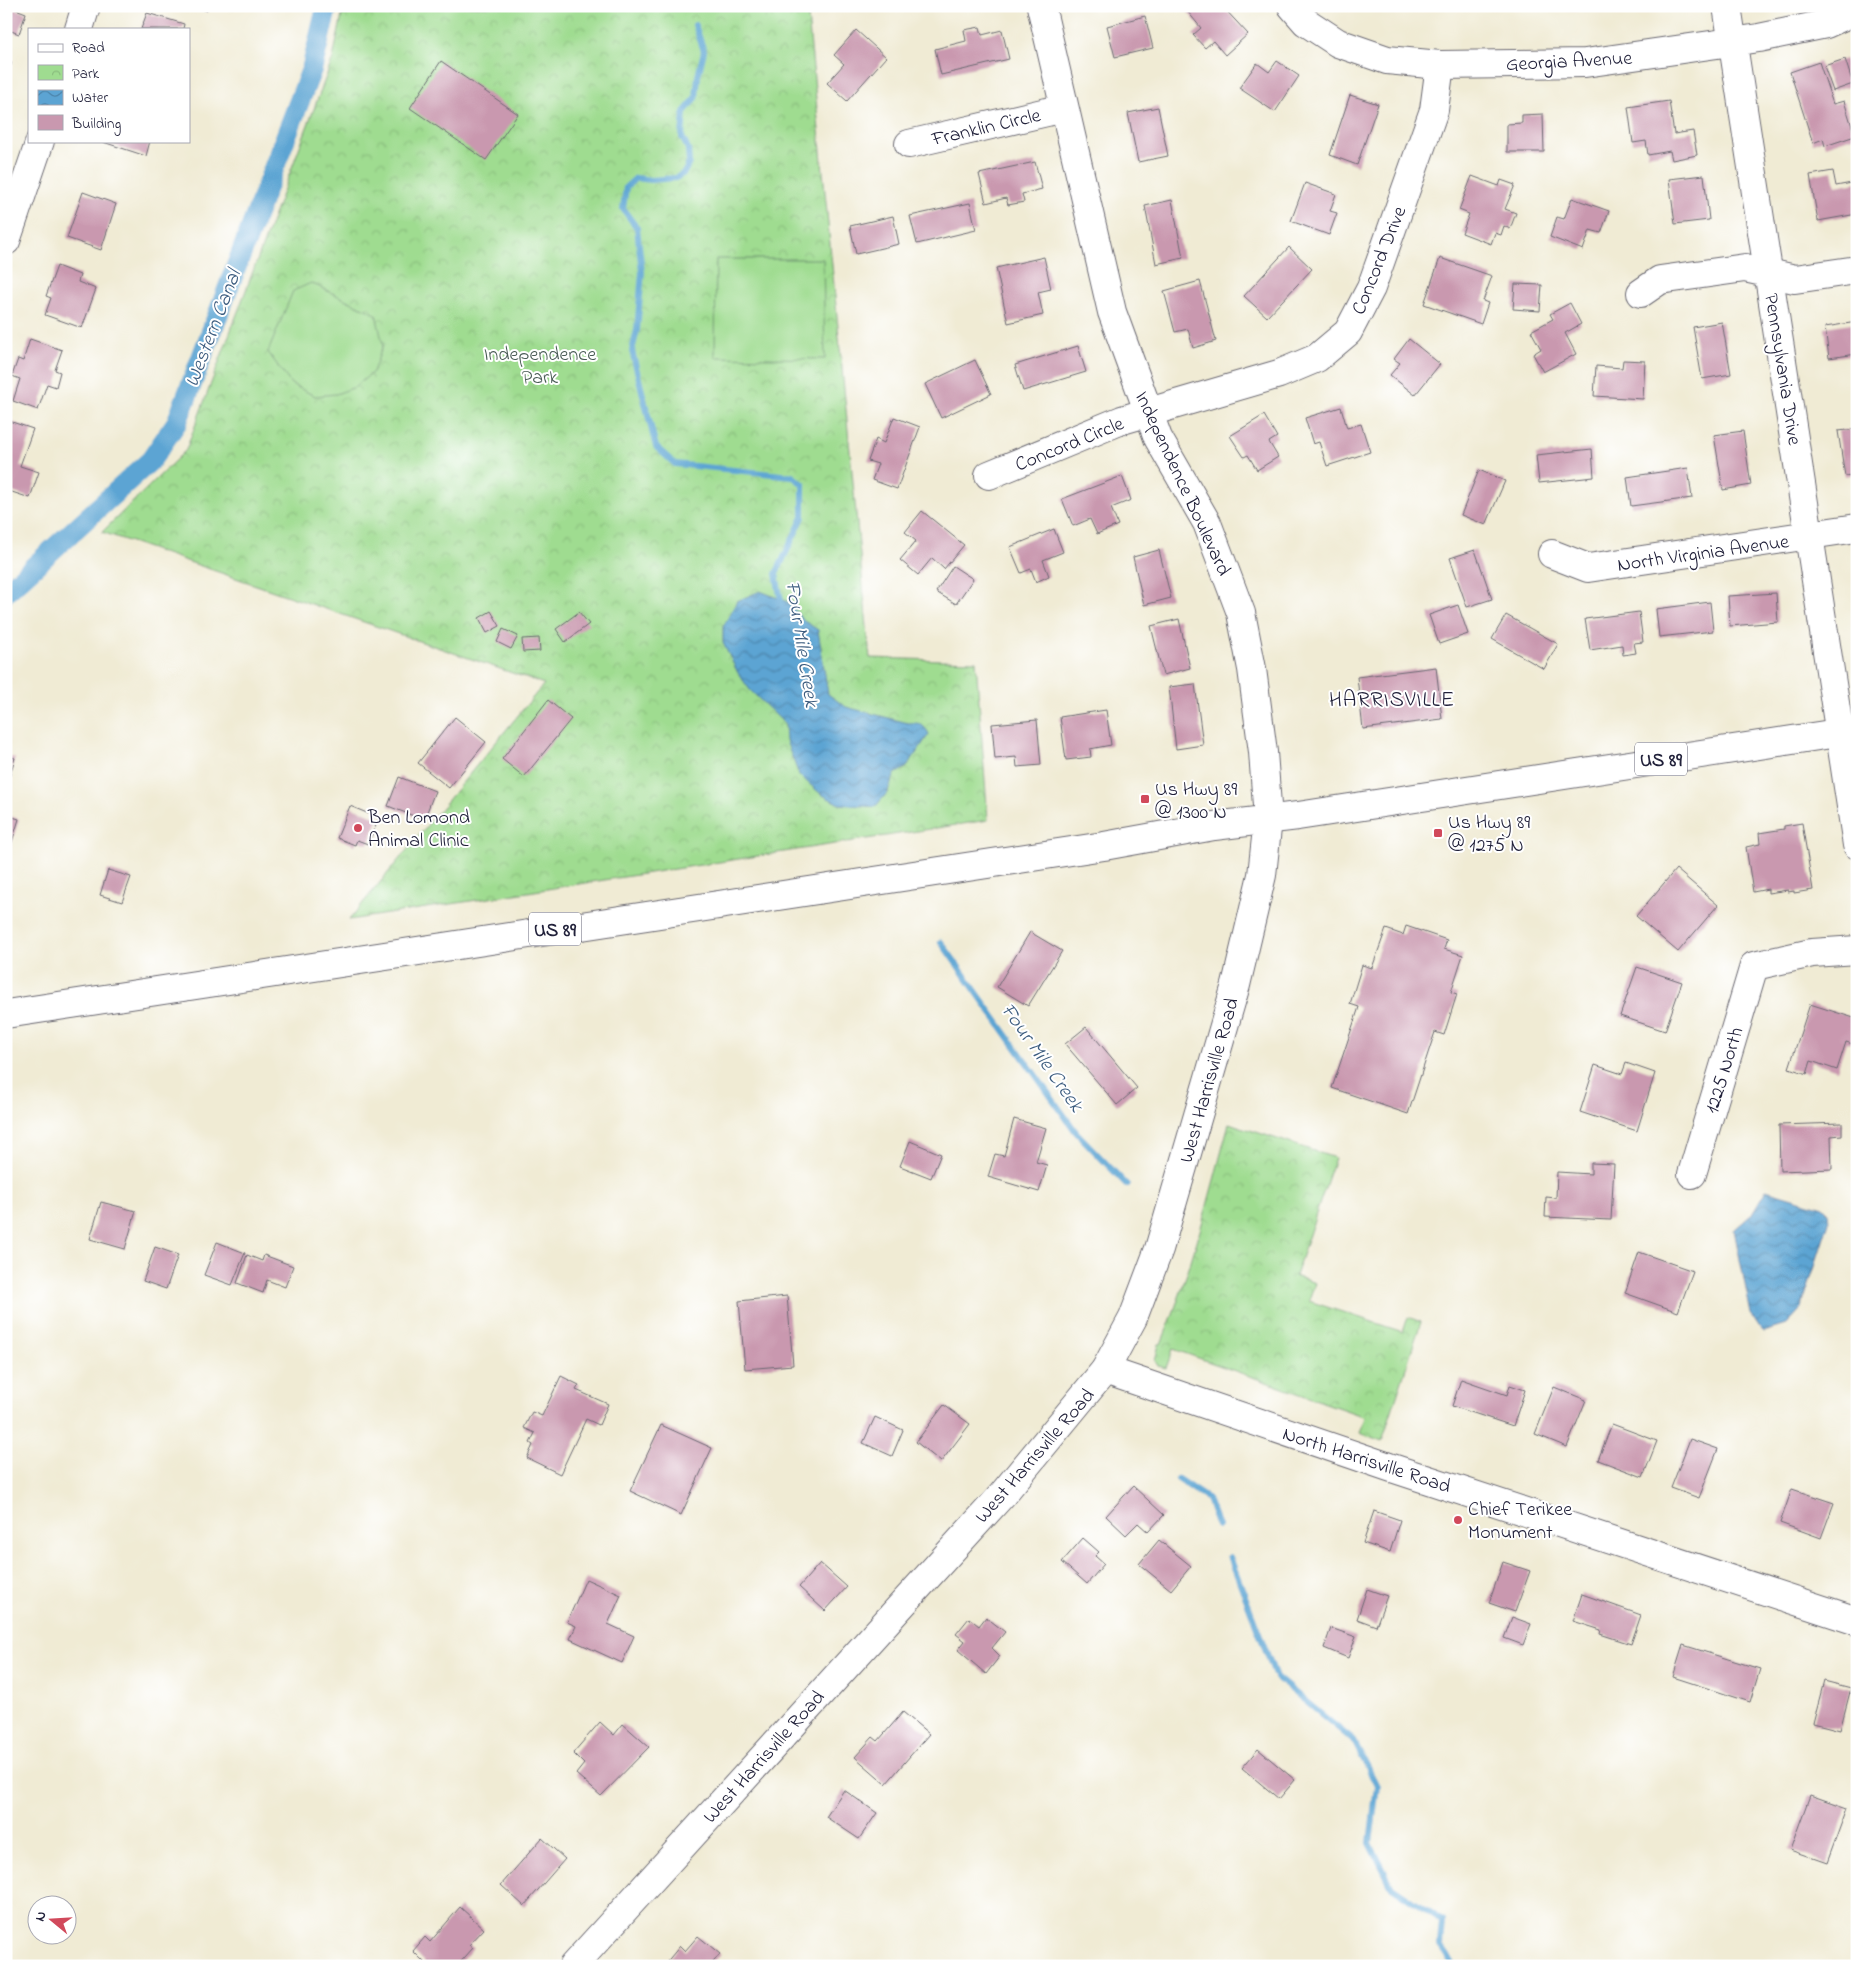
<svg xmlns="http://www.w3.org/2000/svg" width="1863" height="1972" font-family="'Indie Flower',sans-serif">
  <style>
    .park { fill: url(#park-crowns); stroke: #607f66 }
    .garden { fill: #9fdc90; stroke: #607f66 }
    .water { fill: url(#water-waves); stroke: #3f6387 }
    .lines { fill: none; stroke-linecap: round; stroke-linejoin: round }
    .stream { stroke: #5ca4d3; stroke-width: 6 }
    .canal { stroke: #5ca4d3; stroke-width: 21 }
    .building { fill: #c998af }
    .minor-casing { stroke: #6a6871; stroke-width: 30 }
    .major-casing { stroke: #6a6871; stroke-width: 30 }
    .minor { stroke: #fff; stroke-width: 28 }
    .major { stroke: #fff; stroke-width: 28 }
    .poi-dot { fill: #d1495b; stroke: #fff; stroke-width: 2 }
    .labels { text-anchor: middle; stroke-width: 4; stroke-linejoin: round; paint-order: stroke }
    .shield { fill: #fff; stroke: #646476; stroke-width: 1 }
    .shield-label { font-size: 19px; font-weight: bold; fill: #22223b }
    .street-label { font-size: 20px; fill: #22223b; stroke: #fff }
    .park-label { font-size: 20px; fill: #485a54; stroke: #fff }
    .poi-label { font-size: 20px; fill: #22223b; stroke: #fff; text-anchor: start }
    .water-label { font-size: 21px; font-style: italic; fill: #3c5c7f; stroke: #fff }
    .quarter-label { font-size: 22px; letter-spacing: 1px; fill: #22223b; stroke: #fff }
  </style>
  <defs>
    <pattern id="park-crowns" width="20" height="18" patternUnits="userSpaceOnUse" patternTransform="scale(1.25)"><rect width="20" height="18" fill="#9fdc90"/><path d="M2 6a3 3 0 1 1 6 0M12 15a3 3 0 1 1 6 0" fill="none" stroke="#89bc7d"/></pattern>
    <pattern id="water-waves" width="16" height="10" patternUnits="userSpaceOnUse" patternTransform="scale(1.25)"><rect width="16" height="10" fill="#5ca4d3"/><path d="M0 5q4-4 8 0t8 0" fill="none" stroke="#4c85ac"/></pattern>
  </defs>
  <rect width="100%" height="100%" fill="#fff"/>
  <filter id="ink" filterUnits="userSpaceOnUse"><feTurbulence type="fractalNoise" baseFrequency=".02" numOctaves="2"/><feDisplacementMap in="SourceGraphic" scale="10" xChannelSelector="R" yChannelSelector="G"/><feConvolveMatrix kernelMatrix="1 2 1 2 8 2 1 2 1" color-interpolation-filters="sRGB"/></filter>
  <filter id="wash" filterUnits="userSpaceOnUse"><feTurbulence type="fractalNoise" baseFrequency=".0096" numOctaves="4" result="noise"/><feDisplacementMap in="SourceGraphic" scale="20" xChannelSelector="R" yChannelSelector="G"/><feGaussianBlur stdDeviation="1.12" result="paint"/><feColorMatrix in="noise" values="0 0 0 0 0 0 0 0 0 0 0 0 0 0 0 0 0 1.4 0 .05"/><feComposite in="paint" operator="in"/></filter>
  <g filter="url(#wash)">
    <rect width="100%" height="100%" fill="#f0ebd4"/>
    <g class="park">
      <polygon points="344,6 807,6 870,658 976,661 988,820 349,920 544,684 102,532 186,450 333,58"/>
      <path d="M1229 1123 1335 1158 1295 1276 1315 1283 1309 1301 1403 1332 1408 1317 1421 1322 1382 1441 1360 1433 1365 1417 1173 1349 1166 1368 1158 1366 1155 1361 1159 1344H1161C1191 1273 1209 1198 1229 1123Z"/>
    </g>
    <g class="garden">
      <polygon points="716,259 823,259 825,359 715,357"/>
      <polygon points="311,283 376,314 383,345 373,372 355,387 336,394 315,396 291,384 268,352 293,291"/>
    </g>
    <g class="water">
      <path d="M760 591 788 602 804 621 818 630 828 694 846 707 908 723C918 722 924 724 929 734L907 767 895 774 887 793 875 807 839 804 821 794 799 775 786 741 785 724 750 690 738 673 723 643V627L737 601Z"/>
      <polygon points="1766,1190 1823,1207 1828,1212 1829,1222 1801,1309 1786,1325 1763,1332 1751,1314 1734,1230 1751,1215"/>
    </g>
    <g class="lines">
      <g class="stream">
        <polyline points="695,25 704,51 698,76 696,98 684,112 682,137 688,149 689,163 684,173 676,178 651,180 636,178 626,187 623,209 637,228 642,272 637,330 632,351 656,447 675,464 792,476 803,484 803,517 776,574 782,606"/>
        <polyline points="941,942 1076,1132 1127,1185"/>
        <polyline points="1178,1479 1208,1499 1218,1526"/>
        <polyline points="1230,1557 1276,1677 1354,1741 1377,1786 1370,1843 1392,1887 1442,1921 1440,1946 1454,1966"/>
      </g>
      <polyline class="canal" points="6,592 151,460 177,422 312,68 327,6"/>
    </g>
    <g id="blocks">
      <g class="building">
        <polygon points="6,6 14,6 13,8 26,13 19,34 6,29"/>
        <polygon points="194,6 208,6 207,11"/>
        <polygon points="956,6 969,6 969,7 957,10"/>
        <polygon points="1183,6 1222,6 1248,34 1225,55 1213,41 1205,48 1193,35 1201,28"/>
        <polygon points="1555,6 1581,6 1580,10 1554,9"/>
        <polygon points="147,13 184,24 183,29 141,29"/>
        <polygon points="1145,16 1153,48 1115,57 1107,26"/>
        <polygon points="980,27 982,35 1002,30 1009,59 941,75 935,49 966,41 964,30"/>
        <polygon points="856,30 886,57 847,101 827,83 844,64 834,55"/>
        <polygon points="1845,59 1853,84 1833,91 1824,66"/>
        <polygon points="6,60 12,62 7,76 6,76"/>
        <polygon points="441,61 518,114 486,160 410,108"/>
        <polygon points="1277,61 1299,76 1275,112 1239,88 1257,63 1269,72"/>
        <polygon points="1819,62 1833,104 1844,101 1855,136 1825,146 1823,139 1813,143 1790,72"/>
        <polygon points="1350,95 1378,104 1357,165 1330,155"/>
        <polygon points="1669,101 1674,134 1693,131 1697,155 1672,160 1670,151 1648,155 1646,141 1633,143 1628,107"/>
        <polygon points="1158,107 1168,156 1138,162 1128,113"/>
        <polygon points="1543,114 1544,152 1507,152 1507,124 1522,123 1522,115"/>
        <polygon points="100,141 150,141 146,156"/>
        <polygon points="1035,162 1042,189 1022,194 1024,202 1008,205 1006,198 986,203 979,174"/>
        <polygon points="1833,171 1836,186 1857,182 1857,214 1818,221 1810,175"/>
        <polygon points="1704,175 1709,220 1675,224 1669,179"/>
        <polygon points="1472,176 1499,186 1501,180 1515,185 1505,209 1516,213 1510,229 1504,226 1501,235 1495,233 1491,244 1462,233 1469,214 1459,210"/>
        <polygon points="1305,183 1336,194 1330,211 1337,213 1329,235 1291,221"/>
        <polygon points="83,192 116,204 101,250 67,238"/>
        <polygon points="1572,198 1609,211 1601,233 1590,230 1583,250 1550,237 1557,217 1564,219"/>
        <polygon points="1172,200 1183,258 1156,264 1145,206"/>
        <polygon points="970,203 976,230 917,244 910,216"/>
        <polygon points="893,216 899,244 856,254 850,226"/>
        <polygon points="1289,247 1312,269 1267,317 1244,296"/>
        <polygon points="1044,257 1051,289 1038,292 1043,315 1008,323 996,268"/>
        <polygon points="1440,258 1492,276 1483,301 1488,303 1481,324 1424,304"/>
        <polygon points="57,266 80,275 78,282 96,289 82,328 45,315 51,298 46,296"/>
        <polygon points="1200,281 1216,341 1193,348 1188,329 1175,332 1164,291"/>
        <polygon points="1515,284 1542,285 1540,311 1513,309"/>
        <polygon points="1570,303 1581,324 1565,333 1576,354 1543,372 1533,354 1541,349 1531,331 1553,319 1550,314"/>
        <polygon points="1722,322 1731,374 1702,379 1693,327"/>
        <polygon points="1857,322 1857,354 1829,358 1825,327"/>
        <polygon points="30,339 62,350 55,370 60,372 56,387 47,384 38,410 13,401 20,379 12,376 18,359 23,361"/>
        <polygon points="1409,339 1440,364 1415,395 1390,375 1400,363 1394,359"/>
        <polygon points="1078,346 1086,372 1023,391 1015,365"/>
        <polygon points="975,360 991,394 941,418 925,384"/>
        <polygon points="1623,360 1645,361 1643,399 1594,396 1596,366 1622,368"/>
        <polygon points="1341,407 1347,428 1361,424 1370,452 1327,466 1319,442 1313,444 1305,418"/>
        <polygon points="1264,415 1277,437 1269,442 1278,457 1257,470 1248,455 1244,457 1230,436"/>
        <polygon points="894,417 920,427 897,489 872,480 878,464 868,461 876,439 884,443"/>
        <polygon points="6,420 33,429 20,466 39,472 30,498 6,490"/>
        <polygon points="1857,429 1857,474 1845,476 1838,431"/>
        <polygon points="1743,431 1751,485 1723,490 1714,435"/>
        <polygon points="1592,449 1594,477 1539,483 1536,455"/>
        <polygon points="1688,468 1692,498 1631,506 1627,477"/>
        <polygon points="1479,470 1505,481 1486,525 1461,515"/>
        <polygon points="1122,476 1131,500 1111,508 1118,525 1097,534 1090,519 1073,526 1062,499"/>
        <polygon points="922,511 964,545 944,569 932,558 918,575 900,560 916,541 905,532"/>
        <polygon points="1054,529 1063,552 1043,560 1049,576 1036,582 1031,569 1021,573 1010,547"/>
        <polygon points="1159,550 1171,598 1144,605 1133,557"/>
        <polygon points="1475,550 1492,599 1467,607 1450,558"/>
        <polygon points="953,566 973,579 956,604 936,592"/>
        <polygon points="1776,593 1778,622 1730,626 1728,596"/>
        <polygon points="1710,602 1713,631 1659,637 1656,609"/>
        <polygon points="1458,605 1468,634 1439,644 1429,615"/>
        <polygon points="491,611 500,626 487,633 479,618"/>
        <polygon points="579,612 589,624 565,642 556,629"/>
        <polygon points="1639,612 1643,642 1634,643 1636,653 1623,655 1622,645 1590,650 1585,619"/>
        <polygon points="1506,615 1558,644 1544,669 1492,639"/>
        <polygon points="1179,619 1190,668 1163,675 1151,626"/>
        <polygon points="503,629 518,636 511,649 497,642"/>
        <polygon points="539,638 540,651 523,652 522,639"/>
        <polygon points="1436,667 1442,719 1363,729 1357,677"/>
        <polygon points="1195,684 1203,745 1176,749 1169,687"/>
        <polygon points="548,700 571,719 524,777 502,759"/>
        <polygon points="1106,710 1111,745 1090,749 1091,757 1066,760 1060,717"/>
        <polygon points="455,717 486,742 449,788 418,763"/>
        <polygon points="1037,720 1041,765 1017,767 1016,757 995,759 992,724"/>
        <polygon points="6,756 15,758 7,785 6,785"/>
        <polygon points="399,777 435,791 424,820 388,806"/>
        <polygon points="350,806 379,818 368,844 357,840 355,845 337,838"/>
        <polygon points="6,815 19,819 8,855 6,854"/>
        <polygon points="1802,823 1813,890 1794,893 1794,891 1788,892 1788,890 1768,893 1768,889 1753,892 1746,847 1760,844 1759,833 1784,829 1784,826"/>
        <polygon points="1676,869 1718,905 1678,952 1636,916"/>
        <polygon points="108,870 131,877 122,902 100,895"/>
        <polygon points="1406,926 1447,940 1444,949 1463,955 1451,992 1457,994 1444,1035 1435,1032 1408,1114 1332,1088 1359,1007 1350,1004 1362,965 1372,968 1386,929 1403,935"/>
        <polygon points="1030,932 1062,951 1028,1006 997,987"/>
        <polygon points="1637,967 1682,982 1665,1031 1620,1016"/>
        <polygon points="1810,1004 1857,1019 1857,1045 1846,1042 1837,1070 1811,1061 1807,1074 1789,1068"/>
        <polygon points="1086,1027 1137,1088 1117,1105 1065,1044"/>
        <polygon points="1626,1063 1655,1073 1637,1131 1580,1112 1595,1065 1622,1074"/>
        <polygon points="1014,1119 1046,1128 1036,1162 1047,1165 1039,1192 988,1177 995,1154 1004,1156"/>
        <polygon points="1842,1123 1842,1135 1831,1136 1832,1169 1780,1171 1779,1125"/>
        <polygon points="910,1141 941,1154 931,1178 900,1166"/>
        <polygon points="1591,1163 1614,1164 1611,1220 1545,1217 1546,1197 1556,1198 1557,1172 1591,1174"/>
        <polygon points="101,1202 136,1211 125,1249 90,1239"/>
        <polygon points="217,1242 245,1253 232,1285 204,1275"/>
        <polygon points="155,1247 178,1255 166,1289 143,1281"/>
        <polygon points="1639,1252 1693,1271 1678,1312 1625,1293"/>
        <polygon points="247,1255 262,1261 264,1255 293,1266 285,1287 267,1280 263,1293 237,1283"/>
        <polygon points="787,1296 793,1365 745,1369 739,1301"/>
        <polygon points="561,1376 579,1385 576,1390 608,1404 599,1425 586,1419 560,1474 527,1458 533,1445 530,1443 535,1433 524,1428 532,1412 542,1416"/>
        <polygon points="1461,1379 1507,1395 1510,1385 1525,1390 1513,1426 1452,1406"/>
        <polygon points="1554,1387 1586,1400 1567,1447 1535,1434"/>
        <polygon points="944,1405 970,1424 941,1462 916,1442"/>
        <polygon points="875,1417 903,1430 892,1456 863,1443"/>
        <polygon points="1612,1424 1657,1441 1643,1477 1598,1460"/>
        <polygon points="661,1425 712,1448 681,1515 630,1491"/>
        <polygon points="1690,1439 1718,1449 1699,1498 1671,1488"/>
        <polygon points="1133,1486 1164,1515 1148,1532 1138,1523 1126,1535 1106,1516"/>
        <polygon points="1792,1489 1834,1503 1821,1538 1780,1523"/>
        <polygon points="1374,1511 1400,1520 1390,1552 1363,1543"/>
        <polygon points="1083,1538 1099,1552 1095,1556 1104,1564 1087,1584 1062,1562"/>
        <polygon points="1159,1540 1191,1566 1171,1590 1139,1564"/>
        <polygon points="1503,1562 1530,1571 1515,1612 1489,1603"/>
        <polygon points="820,1563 847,1587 825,1611 799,1587"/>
        <polygon points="586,1579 621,1595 608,1624 634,1636 622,1663 570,1639 576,1626 567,1622"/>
        <polygon points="1367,1589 1387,1596 1376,1626 1357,1619"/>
        <polygon points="1582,1594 1641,1615 1631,1644 1600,1634 1601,1630 1573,1621"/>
        <polygon points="986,1617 1005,1632 992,1648 1000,1656 986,1674 958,1650 965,1641 956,1634 969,1618 979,1626"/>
        <polygon points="1512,1617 1531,1624 1523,1645 1504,1638"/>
        <polygon points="1331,1628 1356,1637 1348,1658 1324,1648"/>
        <polygon points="1683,1645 1760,1669 1750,1702 1673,1677"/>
        <polygon points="1824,1681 1851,1688 1840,1730 1813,1723"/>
        <polygon points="903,1712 929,1734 886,1784 855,1757 873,1737 878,1741"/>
        <polygon points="600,1722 614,1735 623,1724 649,1747 601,1796 576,1774 584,1764 573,1753"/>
        <polygon points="1258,1749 1295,1780 1279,1799 1242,1768"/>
        <polygon points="844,1790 877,1813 859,1839 826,1817"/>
        <polygon points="1810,1795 1847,1808 1827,1863 1790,1850"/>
        <polygon points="542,1838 565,1859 524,1906 501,1885"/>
        <polygon points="460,1907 484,1929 469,1945 473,1948 457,1966 428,1966 413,1951 425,1937 430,1942"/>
        <polygon points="698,1936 720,1954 710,1966 665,1964 680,1946 685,1951"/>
      </g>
    </g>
  </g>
  <g filter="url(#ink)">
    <use href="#blocks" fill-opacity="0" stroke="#6a6871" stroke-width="1"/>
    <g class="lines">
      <defs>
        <g id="minor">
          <polyline points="1041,6 1112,312 1158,438 1207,523 1241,613 1252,669 1263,752 1268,819"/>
          <polyline points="1292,6 1306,22 1338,43 1387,60 1440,65 1585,63 1759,38 1826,24 1857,10"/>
          <polyline points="1727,6 1857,845"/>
          <polyline points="79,29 86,6"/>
          <polyline points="909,144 1064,108"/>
          <polyline points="6,241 40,141"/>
          <polyline points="1641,293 1660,280 1745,268 1795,279 1857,270"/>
          <polyline points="989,475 1122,420 1279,374 1317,358 1348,332 1371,288 1434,110 1440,65"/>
          <polyline points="1552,554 1588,568 1857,528"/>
          <polyline points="1692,1174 1754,966 1812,953 1857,950"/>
          <polyline points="1105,1370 1389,1467 1857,1621"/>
        </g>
        <g id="major">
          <polyline points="6,1014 1104,846 1214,826 1298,816 1857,730"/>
          <polyline points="573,1966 1002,1495 1105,1370 1133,1318 1159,1249 1236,985 1262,875 1268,819"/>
        </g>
      </defs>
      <use href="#minor" class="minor-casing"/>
      <use href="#major" class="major-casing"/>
      <use href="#minor" class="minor"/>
      <use href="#major" class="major"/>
    </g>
  </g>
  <g class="poi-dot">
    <rect x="1140" y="794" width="10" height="10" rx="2.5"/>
    <circle cx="358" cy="828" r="5"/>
    <rect x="1433" y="828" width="10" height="10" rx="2.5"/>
    <circle cx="1458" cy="1520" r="5"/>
  </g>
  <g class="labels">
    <g class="shield">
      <rect x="1635" y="742.5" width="52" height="33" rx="4"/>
      <rect x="529" y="912.5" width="52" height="33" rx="4"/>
    </g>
    <g class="shield-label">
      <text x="1661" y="766">US 89</text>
      <text x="555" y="936">US 89</text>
    </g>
    <g class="street-label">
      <text transform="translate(1569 60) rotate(-3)" y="7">Georgia Avenue</text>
      <text transform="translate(986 126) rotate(-13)" y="7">Franklin Circle</text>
      <text transform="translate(1378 260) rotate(-68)" y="7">Concord Drive</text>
      <text transform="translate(1784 369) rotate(81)" y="7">Pennsylvania Drive</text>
      <text transform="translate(1069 443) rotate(-22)" y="7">Concord Circle</text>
      <text transform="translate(1184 483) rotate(65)" y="7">Independence Boulevard</text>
      <text transform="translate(1703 552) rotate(-8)" y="7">North Virginia Avenue</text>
      <text transform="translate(1723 1070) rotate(-73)" y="7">1225 North</text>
      <text transform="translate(1208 1080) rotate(-74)" y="7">West Harrisville Road</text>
      <text transform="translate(1034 1455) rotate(-49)" y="7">West Harrisville Road</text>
      <text transform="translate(1367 1459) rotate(18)" y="7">North Harrisville Road</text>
      <text transform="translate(763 1756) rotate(-48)" y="7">West Harrisville Road</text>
    </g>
    <g class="park-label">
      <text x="540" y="360">Independence<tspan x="540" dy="23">Park</tspan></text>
    </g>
    <g class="poi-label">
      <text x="1155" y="795">Us Hwy 89<tspan x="1155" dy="23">@ 1300 N</tspan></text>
      <text x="368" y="823">Ben Lomond<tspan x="368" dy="23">Animal Clinic</tspan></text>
      <text x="1448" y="828">Us Hwy 89<tspan x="1448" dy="23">@ 1275 N</tspan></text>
      <text x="1468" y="1515">Chief Terikee<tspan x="1468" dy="23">Monument</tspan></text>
    </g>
    <g class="water-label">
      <text transform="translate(212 328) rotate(-69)" y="7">Western Canal</text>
      <text transform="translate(803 644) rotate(81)" y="7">Four Mile Creek</text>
      <text transform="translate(1043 1057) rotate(55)" y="7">Four Mile Creek</text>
    </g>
    <g class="quarter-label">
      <text x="1392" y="706">HARRISVILLE</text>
    </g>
  </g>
  <rect width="1863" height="1972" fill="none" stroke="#fff" stroke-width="25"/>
  <rect x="28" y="28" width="162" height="115" fill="#ffffff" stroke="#a7a7b1"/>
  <rect x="38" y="44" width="25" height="8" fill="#ffffff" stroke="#a7a7b1"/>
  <text x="72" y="52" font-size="15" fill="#22223b">Road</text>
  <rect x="38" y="65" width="25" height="15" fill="url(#park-crowns)" stroke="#a7a7b1"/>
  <text x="72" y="78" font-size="15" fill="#22223b">Park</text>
  <rect x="38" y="90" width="25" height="15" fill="url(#water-waves)" stroke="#a7a7b1"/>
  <text x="72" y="102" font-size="15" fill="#22223b">Water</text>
  <rect x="38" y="115" width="25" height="15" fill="#c998af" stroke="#a7a7b1"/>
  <text x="72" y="128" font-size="15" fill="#22223b">Building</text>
  <g transform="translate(52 1920) rotate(288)"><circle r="24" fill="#ffffff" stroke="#a7a7b1"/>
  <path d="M0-4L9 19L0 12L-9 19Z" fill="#d1495b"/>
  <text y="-8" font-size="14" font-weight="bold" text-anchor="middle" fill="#22223b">N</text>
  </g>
</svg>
